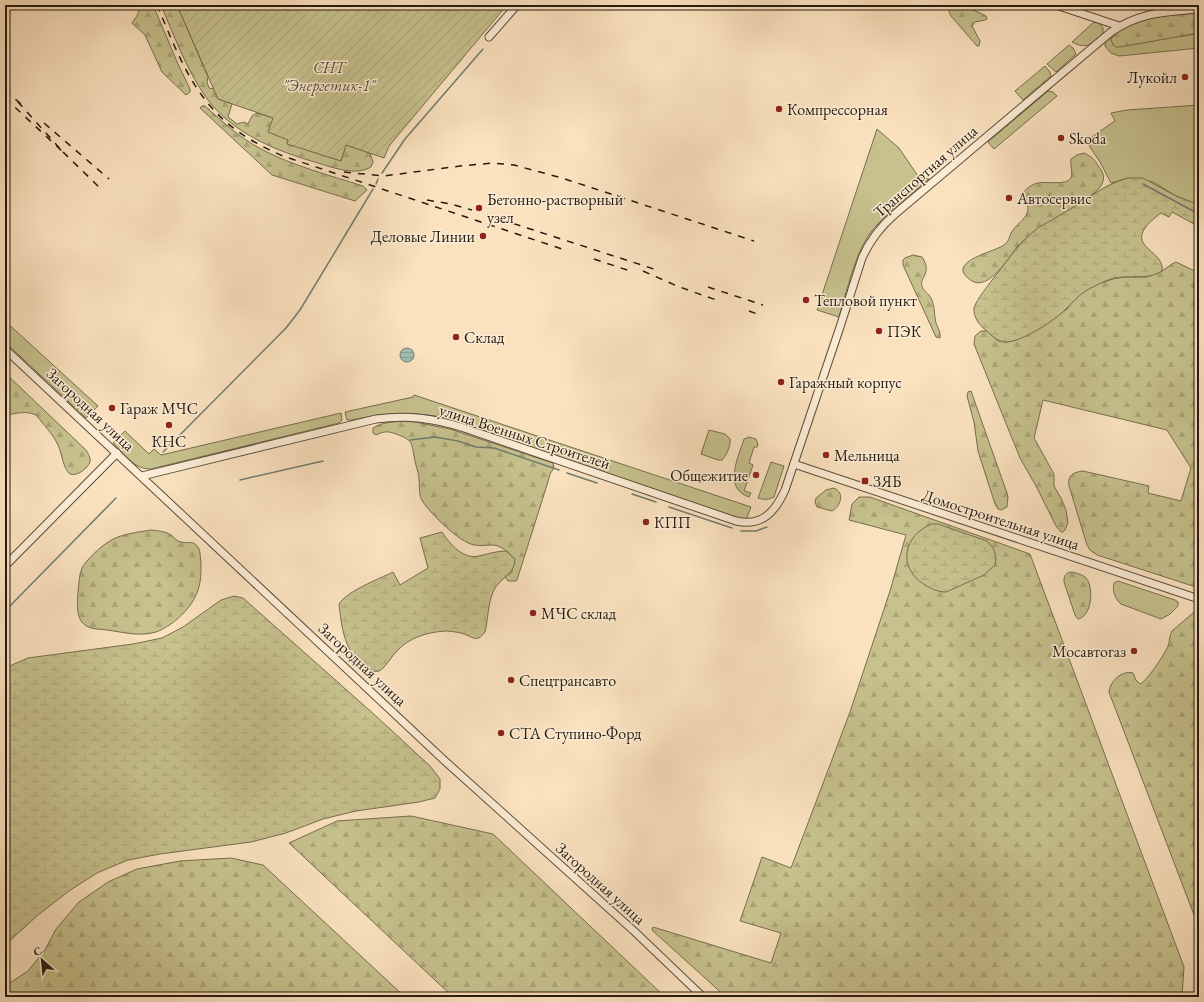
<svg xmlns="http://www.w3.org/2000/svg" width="1204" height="1002" font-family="'EB Garamond',serif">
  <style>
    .grass { fill: #c6c18d; stroke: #766e4e }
    .forest { fill: url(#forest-firs); stroke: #766e4e }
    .wetland { fill: url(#wetland-marsh); stroke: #766e4e }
    .garden { fill: url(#garden-furrows); stroke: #766e4e }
    .water { fill: url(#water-rules); stroke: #6f7c6f }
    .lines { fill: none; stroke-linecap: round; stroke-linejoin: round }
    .stream { stroke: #6f7c6f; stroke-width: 1.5 }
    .minor-casing { stroke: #5b4c3a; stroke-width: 9 }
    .minor { stroke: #fcecd5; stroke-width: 7 }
    .rail { stroke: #261a0e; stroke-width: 1.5; stroke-dasharray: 7 7; stroke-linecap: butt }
    .poi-dot { fill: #8f2418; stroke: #fcecd5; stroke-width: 1.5 }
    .labels { text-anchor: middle; stroke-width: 3; stroke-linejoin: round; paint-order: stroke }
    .park-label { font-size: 16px; font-style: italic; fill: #564c34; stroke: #fcecd5 }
    .poi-label { font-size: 16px; fill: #261a0e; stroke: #fcecd5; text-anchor: start }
    .street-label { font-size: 16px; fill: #261a0e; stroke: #fcecd5 }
  </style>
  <defs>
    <pattern id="forest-firs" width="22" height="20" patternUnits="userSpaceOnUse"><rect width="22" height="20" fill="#c6c18d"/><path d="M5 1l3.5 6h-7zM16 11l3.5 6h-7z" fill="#aaa578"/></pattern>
    <pattern id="wetland-marsh" width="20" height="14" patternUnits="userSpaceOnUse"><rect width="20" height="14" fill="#c6c18d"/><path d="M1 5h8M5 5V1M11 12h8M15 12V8" fill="none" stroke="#aaa578"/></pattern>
    <pattern id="garden-furrows" width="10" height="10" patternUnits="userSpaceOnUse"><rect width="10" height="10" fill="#c6c18d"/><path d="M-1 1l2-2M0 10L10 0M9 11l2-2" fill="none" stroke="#aaa578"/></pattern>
    <pattern id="water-rules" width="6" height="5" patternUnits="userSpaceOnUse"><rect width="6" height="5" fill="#9fbeaf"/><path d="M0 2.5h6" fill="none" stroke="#89a395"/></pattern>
  </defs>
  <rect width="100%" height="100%" fill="#fbe2bf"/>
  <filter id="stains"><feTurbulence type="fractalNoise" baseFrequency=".005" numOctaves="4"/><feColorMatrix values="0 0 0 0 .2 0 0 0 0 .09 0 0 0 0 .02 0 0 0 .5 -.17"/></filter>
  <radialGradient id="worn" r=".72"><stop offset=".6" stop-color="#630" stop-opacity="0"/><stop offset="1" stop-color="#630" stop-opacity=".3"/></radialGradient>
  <g class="grass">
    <path d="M1094 22 1099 23 1103 28V33C1093 44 1086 50 1072 42Z"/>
    <polygon points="1199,33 1199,48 1119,56 1111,53 1105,46 1105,42 1114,36 1111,39 1183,36"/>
    <polygon points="1069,45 1073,48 1076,54 1056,72 1047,64"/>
    <polygon points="1045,66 1050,72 1051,76 1023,100 1015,91"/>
    <polygon points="1048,91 1053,92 1057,96 994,149 988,142"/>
    <polygon points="1199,105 1199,205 1176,196 1153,182 1128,178 1111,183 1100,162 1086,141 1115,121 1111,113 1127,110"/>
    <path d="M877 129 899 148 918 176 929 179C910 195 881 217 868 236 855 256 846 293 839 317L817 310Z"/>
    <polygon points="5,321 98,406 86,418 5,342"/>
    <path d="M414 395 751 507 746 520 738 519 441 417C407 411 385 413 351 420H347L345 412 413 397Z"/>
    <path d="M341 413 342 420 339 423 151 469C135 470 123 453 113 443L125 431 149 454 154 449 161 455Z"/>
    <path d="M709 430 725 434 730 439C731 445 727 455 722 460H718L701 454Z"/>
    <path d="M749 437 756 439 758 444 757 447H754L749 463 753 465 744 491 751 493 749 497C723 488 738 458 744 439Z"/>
    <path d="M771 462 784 466 774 497C768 500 765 500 758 498Z"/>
    <path d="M1118 581 1175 600 1178 602V606L1170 614 1161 619 1121 604C1115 599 1112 590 1114 583Z"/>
  </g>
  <g class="forest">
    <path d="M139 5H153L178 64 190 89V92L186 95 162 72 145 35 132 23C136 17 140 13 139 5Z"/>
    <path d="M161 5H177L208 77 207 82 209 88 214 89 218 99 232 104 228 117 237 124 244 122 248 124 252 116 257 113 273 118 288 140 287 143 341 161 346 145 370 153 373 162 371 167C356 176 334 168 318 163 276 151 231 133 205 96 186 68 174 36 161 5Z"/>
    <polygon points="949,5 963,5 986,16 987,19 985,20 975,22 972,26 980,41 979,46 977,46 951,16 948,9"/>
    <path d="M1199 13V33L1120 47H1116L1113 45 1111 39C1131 14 1170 16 1199 13Z"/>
    <path d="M202 106H205C223 122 240 138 261 149 293 166 329 175 363 186L367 190 355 201 272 175 200 108Z"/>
    <path d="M1084 153C1091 156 1095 160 1099 167 1103 172 1105 177 1102 184 1096 198 1045 223 1030 235 1026 238 1021 243 1017 247 1009 258 988 291 972 281 942 262 995 252 1004 245 1010 241 1009 235 1013 230 1018 223 1028 218 1028 208 1027 202 1024 198 1023 193 1027 188 1032 184 1038 183 1045 181 1067 186 1071 178 1073 172 1070 165 1071 159L1077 155Z"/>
    <path d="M913 255 922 257C933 273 919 278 922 286 923 291 929 294 931 298 935 306 934 315 936 323 938 328 941 333 940 338L936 337 903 265V260L905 258Z"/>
    <path d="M1176 262 1199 273 1193 288 1199 291V588L1097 555 1090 550 1087 545 1069 486C1067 475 1074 472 1083 471L1149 486 1148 493 1181 501 1191 468 1167 430 1043 400 1034 438 1054 474V486L1061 498 1066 510 1068 523 1065 530 1063 532H1061L1056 526 1037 488 1020 458 974 344 975 336 981 331H987L998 341 1006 342 1016 340 1042 327 1067 309 1076 298 1086 290 1098 284 1113 279 1124 277H1147L1162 271 1172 264Z"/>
    <path d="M5 373 86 450C88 454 91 457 90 462 88 468 77 477 70 474 63 469 62 453 58 445 53 434 43 424 36 415 25 410 16 414 5 415Z"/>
    <polygon points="971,391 1008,496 1007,507 1001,510 998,509 995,504 978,451 974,422 967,396 968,392"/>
    <path d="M403 421 415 422 450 429 553 463 554 468 550 474 547 485 517 580 516 581H508L505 577 512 572 511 555C505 550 500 545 492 545 486 545 480 546 474 545 459 542 432 515 423 502 418 494 420 488 419 479 419 473 416 467 415 461 411 443 415 441 396 434 388 431 384 431 376 435L373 433V428C382 422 393 422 403 421Z"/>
    <path d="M834 488C845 493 841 506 832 511L817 507 815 502 816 498 826 490Z"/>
    <polygon points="859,497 870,497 1030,554 1184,967 1182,997 726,997 652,930 653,927 771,963 781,933 740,921 762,857 791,868 850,712 890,591 906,535 849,520 852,504"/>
    <path d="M151 530C158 531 165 531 171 535 175 538 176 541 181 542 186 544 193 540 197 546 201 550 200 558 201 563 201 571 201 582 198 590 193 607 173 626 156 632 137 638 117 630 97 629 75 627 77 609 78 592 79 584 79 575 82 568 86 560 102 545 110 541 120 534 139 532 151 530Z"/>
    <path d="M1070 572C1074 572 1081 574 1085 577 1094 584 1093 616 1078 619L1075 615 1064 582C1064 576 1065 574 1070 572Z"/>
    <path d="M1199 609V928L1109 692C1110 681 1122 670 1133 673L1136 680 1140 684C1146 682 1165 654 1168 646 1170 641 1169 636 1172 631L1194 612Z"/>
    <polygon points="411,816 493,834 665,997 453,997 289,843 337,821"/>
    <polygon points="231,858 263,865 405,997 5,997 5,986 28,971 45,950 56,929 79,902 108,882 137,869 180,861"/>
  </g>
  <g class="wetland">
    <path d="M1128 178H1143L1176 196 1199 205V223L1196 225 1172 212 1169 217 1161 213C1115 247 1166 248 1162 271 1149 279 1138 276 1124 277 1114 277 1104 281 1095 286 1080 293 1078 297 1067 308 1056 320 1023 341 1007 342 997 343 990 333 982 327 978 323 973 315 974 308 976 300 990 283 996 275 1009 259 1020 241 1038 228 1049 221 1061 215 1072 208 1093 195 1104 185 1128 178Z"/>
    <path d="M932 524H938L987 541 993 548 995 553 996 559 995 565 984 575 946 592C938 592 932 589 925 585 897 568 903 535 932 524Z"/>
    <path d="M442 532C449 543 463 560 479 556 488 554 496 551 506 551L515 559C515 575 499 578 493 592 488 604 488 619 485 632 476 644 472 636 461 633 456 632 450 631 445 631 428 632 408 638 397 651 391 657 387 665 381 670 376 673 372 671 367 668 344 653 342 629 339 604 347 591 379 579 393 572L400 585 428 568 420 538Z"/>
    <polygon points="234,596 243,598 377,717 430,766 440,779 440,789 435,798 419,802 356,811 323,819 286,833 251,842 160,854 128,860 97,873 69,891 38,915 5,945 5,668 28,658 133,644 162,638 183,627 221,600"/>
  </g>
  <polygon class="garden" points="177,5 507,5 389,146 384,158 346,145 341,161 287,144 288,140 268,132 273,118 218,99"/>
  <circle class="water" cx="407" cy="355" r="7"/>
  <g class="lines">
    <g class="stream">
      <polyline points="382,173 405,139 483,49"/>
      <polyline points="376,184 378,179"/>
      <polyline points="1143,184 1195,212 1199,212"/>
      <polyline points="410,440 435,437 458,441 476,447 494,448 559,470"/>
      <polyline points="163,452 286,328 300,310 373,189"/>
      <polyline points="567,473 597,483"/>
      <polyline points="240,480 323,461"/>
      <polyline points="632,494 656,502"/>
      <polyline points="669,507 732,528"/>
      <polyline points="741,531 756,531 767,527"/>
      <polyline points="5,611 116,498"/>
    </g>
    <defs>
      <g id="minor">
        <polyline points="1056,5 1119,26"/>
        <polyline points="489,37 517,5"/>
        <polyline points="5,349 446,762 635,932 703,997"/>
        <polyline points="794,464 1199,599"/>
        <path d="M142 476 376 419C408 415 433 418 464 428L736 521C762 527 775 512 785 490L840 327 862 258C870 240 880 227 895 214L1111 32C1140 12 1165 12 1199 9"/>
        <polyline points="5,566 117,453"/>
      </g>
    </defs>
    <use href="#minor" class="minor-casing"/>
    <use href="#minor" class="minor"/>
    <g class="rail">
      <path d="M157 5C172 40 186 79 212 108 231 130 257 145 283 156L562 249"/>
      <polyline points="5,90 22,105"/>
      <polyline points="5,98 63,152 18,102"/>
      <polyline points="44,123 109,179"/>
      <polyline points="63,152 100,188"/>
      <polyline points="344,172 384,176 460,166 493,163 514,165 562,178 754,241"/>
      <polyline points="427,200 451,204 472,210"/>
      <polyline points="487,215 654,269"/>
      <polyline points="594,259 633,272"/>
      <polyline points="643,271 677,286 719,301"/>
      <polyline points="708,287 763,305"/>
      <polyline points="749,311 760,315"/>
    </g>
  </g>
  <g class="poi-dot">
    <circle cx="1185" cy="77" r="4"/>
    <circle cx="779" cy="109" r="4"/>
    <circle cx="1061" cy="138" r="4"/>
    <circle cx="1009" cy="198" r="4"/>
    <circle cx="479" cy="208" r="4"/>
    <circle cx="483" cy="236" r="4"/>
    <circle cx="806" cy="300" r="4"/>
    <circle cx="879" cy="331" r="4"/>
    <circle cx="456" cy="337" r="4"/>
    <circle cx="781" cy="382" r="4"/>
    <circle cx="112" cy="408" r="4"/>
    <circle cx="169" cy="425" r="4"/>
    <circle cx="826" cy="455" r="4"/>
    <circle cx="756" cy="475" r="4"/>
    <rect x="861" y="477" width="8" height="8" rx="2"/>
    <circle cx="646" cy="522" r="4"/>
    <circle cx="533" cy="613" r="4"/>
    <circle cx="1134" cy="651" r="4"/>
    <circle cx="511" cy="680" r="4"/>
    <circle cx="501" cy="733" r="4"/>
  </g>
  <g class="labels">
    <g class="park-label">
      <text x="329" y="73">СНТ<tspan x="329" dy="18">"Энергетик-1"</tspan></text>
    </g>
    <g class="poi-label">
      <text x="1177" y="83" text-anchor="end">Лукойл</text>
      <text x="787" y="115">Компрессорная</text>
      <text x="1069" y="144">Skoda</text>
      <text x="1017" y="204">Автосервис</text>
      <text x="487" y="205">Бетонно-растворный<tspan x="487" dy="18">узел</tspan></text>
      <text x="475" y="242" text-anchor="end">Деловые Линии</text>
      <text x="814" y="306">Тепловой пункт</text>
      <text x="887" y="337">ПЭК</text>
      <text x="464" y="343">Склад</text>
      <text x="789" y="388">Гаражный корпус</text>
      <text x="120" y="414">Гараж МЧС</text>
      <text x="169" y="447" text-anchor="middle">КНС</text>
      <text x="834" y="461">Мельница</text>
      <text x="748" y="481" text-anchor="end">Общежитие</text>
      <text x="873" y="487">ЗЯБ</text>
      <text x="654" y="528">КПП</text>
      <text x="541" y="619">МЧС склад</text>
      <text x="1126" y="657" text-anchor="end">Мосавтогаз</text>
      <text x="519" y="686">Спецтрансавто</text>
      <text x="509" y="739">СТА Ступино-Форд</text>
    </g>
    <g class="street-label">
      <text transform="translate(925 171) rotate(-41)" y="6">Транспортная улица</text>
      <text transform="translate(91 409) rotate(43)" y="6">Загородная улица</text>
      <text transform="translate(525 436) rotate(18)" y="6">улица Военных Строителей</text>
      <text transform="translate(1001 519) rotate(18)" y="6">Домостроительная улица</text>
      <text transform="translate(363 664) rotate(43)" y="6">Загородная улица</text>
      <text transform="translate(601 883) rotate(42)" y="6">Загородная улица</text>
    </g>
  </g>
  <rect width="1204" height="1002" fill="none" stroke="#fbe2bf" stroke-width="20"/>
  <rect x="6" y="6" width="1192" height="990" fill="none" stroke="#261a0e" stroke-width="2"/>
  <rect x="10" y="10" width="1184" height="982" fill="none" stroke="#261a0e"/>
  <g transform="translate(42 960) rotate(333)" stroke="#fcecd5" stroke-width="3" paint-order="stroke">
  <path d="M0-3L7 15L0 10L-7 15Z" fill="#261a0e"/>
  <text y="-6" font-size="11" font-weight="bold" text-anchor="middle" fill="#261a0e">С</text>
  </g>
  <rect width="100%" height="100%" filter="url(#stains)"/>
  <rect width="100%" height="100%" fill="url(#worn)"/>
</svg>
